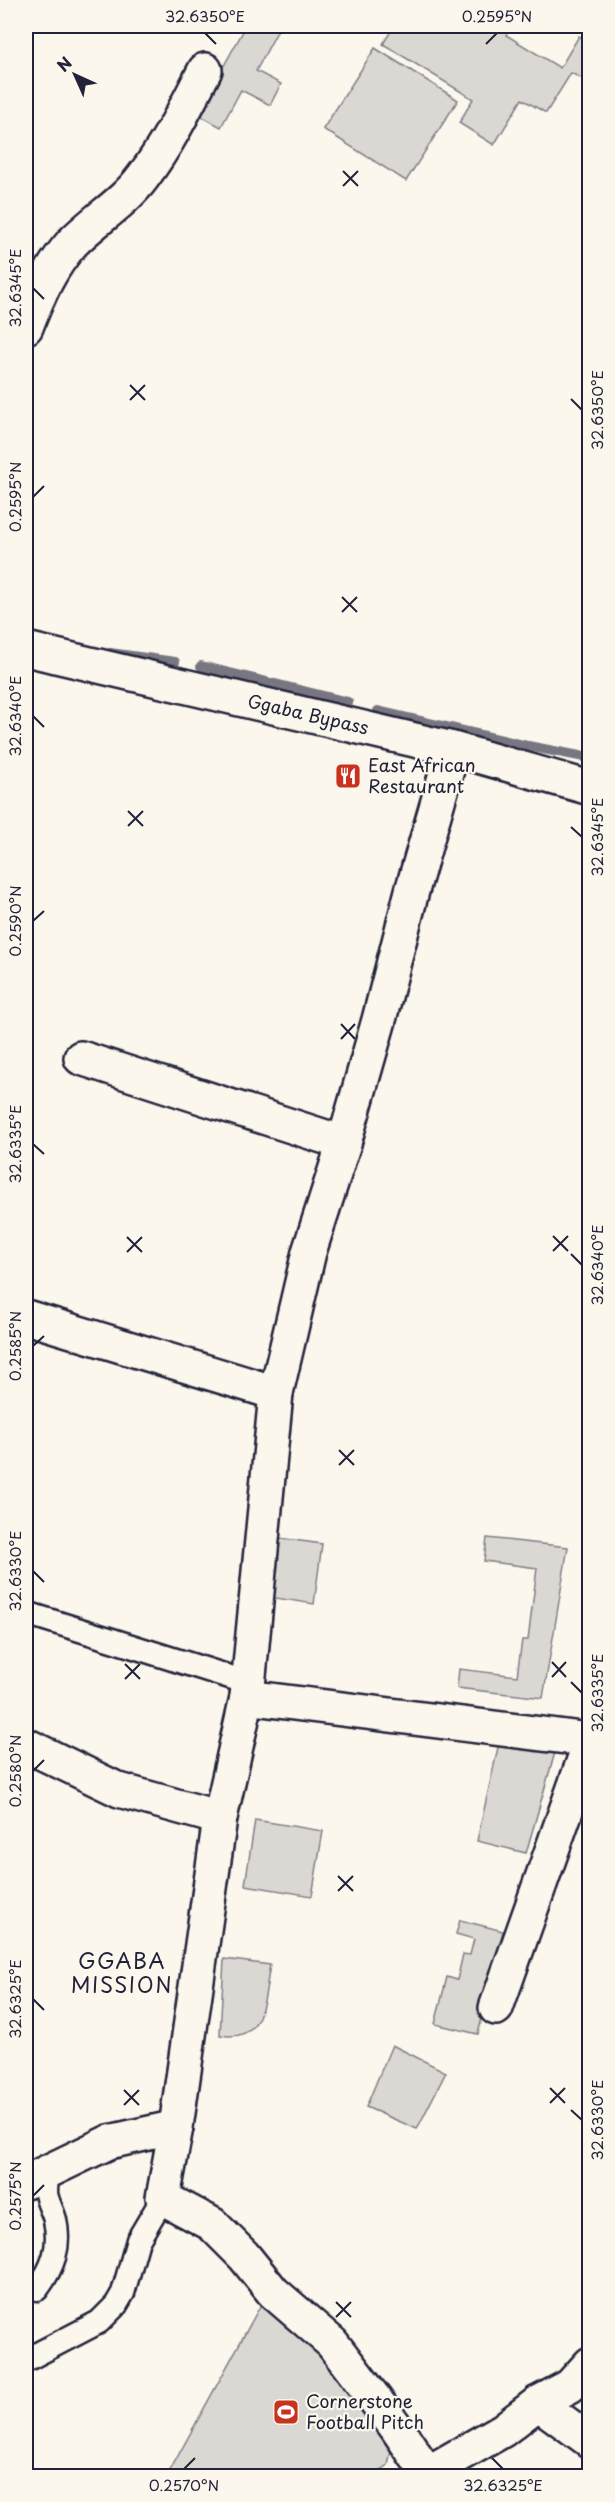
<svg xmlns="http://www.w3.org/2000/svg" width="615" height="2502" font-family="'Playpen Sans',sans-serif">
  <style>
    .green { fill: #dbd8d3; stroke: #7e7d87; stroke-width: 1.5 }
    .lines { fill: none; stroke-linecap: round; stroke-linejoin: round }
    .stream { stroke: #787681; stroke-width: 10 }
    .service-casing { stroke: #22223b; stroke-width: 27 }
    .minor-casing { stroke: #22223b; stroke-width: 38 }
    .tertiary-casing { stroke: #22223b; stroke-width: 38 }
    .service { stroke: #fbf7ec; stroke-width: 22 }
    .minor { stroke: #fbf7ec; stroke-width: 33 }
    .tertiary { stroke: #fbf7ec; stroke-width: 33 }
    .ticks { fill: none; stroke: #22223b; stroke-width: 2 }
    .labels { text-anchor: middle; stroke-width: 4.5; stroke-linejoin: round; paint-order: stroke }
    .street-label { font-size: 18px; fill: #22223b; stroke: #fbf7ec }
    .poi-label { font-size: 18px; fill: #22223b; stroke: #fbf7ec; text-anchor: start }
    .quarter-label { font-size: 21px; letter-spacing: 1.5px; fill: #22223b; stroke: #fbf7ec }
    .neatline { fill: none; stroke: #22223b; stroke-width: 2 }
    .ticks-label { font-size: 15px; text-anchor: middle; fill: #22223b }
  </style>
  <rect width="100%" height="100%" fill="#fbf7ec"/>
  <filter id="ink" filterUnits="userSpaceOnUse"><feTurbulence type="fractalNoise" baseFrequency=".0167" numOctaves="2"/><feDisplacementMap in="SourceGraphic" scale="12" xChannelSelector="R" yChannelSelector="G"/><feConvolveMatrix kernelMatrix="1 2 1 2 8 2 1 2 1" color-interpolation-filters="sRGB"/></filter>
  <g filter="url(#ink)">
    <g class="green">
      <polygon points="246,26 280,26 256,71 281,84 270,105 241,90 221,127 197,114"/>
      <polygon points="394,26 511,26 506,35 560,68 579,36 586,40 589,35 589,68 583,79 571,73 546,113 522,99 494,145 459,123 473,99 383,44"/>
      <polygon points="375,48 458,100 406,181 323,129"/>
      <polygon points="279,1538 322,1544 314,1604 269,1597"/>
      <polygon points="487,1538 568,1547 543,1698 457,1688 459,1669 517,1676 522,1640 528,1640 537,1568 484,1561"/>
      <polygon points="501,1734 558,1742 526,1853 477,1841"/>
      <polygon points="255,1820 323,1831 312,1896 245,1885"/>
      <polygon points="460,1920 503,1931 478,2034 435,2024 447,1977 457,1980 463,1954 470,1955 474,1939 456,1934"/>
      <path d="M224 1959 270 1965C264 1997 265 2044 220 2035Z"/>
      <polygon points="392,2045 446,2072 417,2129 366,2107"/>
      <polygon points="264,2299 347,2378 392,2446 388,2465 375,2476 167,2476"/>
    </g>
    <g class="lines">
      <g class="stream">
        <polyline points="110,653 175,662"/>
        <polyline points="201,666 348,702"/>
        <polyline points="378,711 528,746 590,758"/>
      </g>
      <defs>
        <g id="service">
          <polyline points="26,1613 249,1683"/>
          <path d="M37 2289C53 2268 61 2247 55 2220 53 2211 47 2202 46 2193 46 2186 47 2178 48 2170"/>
          <polyline points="26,2360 99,2322 116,2305 123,2293 138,2240 163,2198"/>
        </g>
        <g id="minor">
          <path d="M26 327C38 296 50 268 72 243 94 220 124 203 143 177 168 144 186 107 205 70"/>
          <polyline points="81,1058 344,1143"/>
          <polyline points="26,1317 276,1393"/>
          <polyline points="247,1697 590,1740"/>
          <polyline points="26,1745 119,1790 220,1818"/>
          <polyline points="496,2008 590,1743"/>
          <polyline points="26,2182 109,2142 176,2127"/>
          <polyline points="538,2403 590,2441"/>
          <polyline points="428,2474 396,2427 332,2343 273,2292 244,2256 212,2224 163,2198 176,2127 220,1818 247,1697 276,1393 309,1252 344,1143 379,1020 412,891 453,749"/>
          <polyline points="423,2476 503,2430 538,2403 570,2386 590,2364"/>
        </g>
        <polyline id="tertiary" points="26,649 453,749 590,788"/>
      </defs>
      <use href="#service" class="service-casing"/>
      <use href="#minor" class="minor-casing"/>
      <use href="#tertiary" class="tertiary-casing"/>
      <use href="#service" class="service"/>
      <use href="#minor" class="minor"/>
      <use href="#tertiary" class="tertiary"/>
    </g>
  </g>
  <path class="ticks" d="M205 33 216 44M486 44 497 33M343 171 358 186M343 186 358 171M33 288 44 299M130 385 145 400M571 399 582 410M130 400 145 385M33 497 44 486M342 597 357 612M342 612 357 597M33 716 44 727M128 811 143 826M128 826 143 811M571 827 582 837M33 921 44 911M341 1024 355 1039M341 1039 355 1024M33 1144 44 1154M553 1236 568 1251M127 1237 142 1252M553 1251 568 1236M127 1252 142 1237M571 1254 582 1265M33 1346 44 1336M339 1450 354 1465M339 1465 354 1450M33 1571 44 1582M552 1662 566 1677M125 1664 140 1679M552 1677 566 1662M125 1679 140 1664M571 1682 582 1693M33 1771 44 1760M338 1876 353 1891M338 1891 353 1876M33 1999 44 2010M550 2088 565 2103M124 2090 139 2105M550 2103 565 2088M124 2105 139 2090M571 2110 582 2120M33 2196 44 2185M336 2302 351 2317M336 2317 351 2302M492 2458 503 2469M184 2469 195 2458"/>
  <defs>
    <symbol id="restaurant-square" viewBox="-11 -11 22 22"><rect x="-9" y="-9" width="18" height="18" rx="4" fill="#c8321e" stroke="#fbf7ec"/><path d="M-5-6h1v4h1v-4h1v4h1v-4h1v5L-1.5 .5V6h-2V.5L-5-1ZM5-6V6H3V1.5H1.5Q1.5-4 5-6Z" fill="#fff"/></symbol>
    <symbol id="stadium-square" viewBox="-11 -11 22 22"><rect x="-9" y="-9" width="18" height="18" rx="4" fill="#c8321e" stroke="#fbf7ec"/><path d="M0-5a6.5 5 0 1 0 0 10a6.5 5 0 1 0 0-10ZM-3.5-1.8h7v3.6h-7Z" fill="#fff"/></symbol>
  </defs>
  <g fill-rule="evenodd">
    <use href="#restaurant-square" x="333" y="761" width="30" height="30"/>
    <use href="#stadium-square" x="271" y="2397" width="30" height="30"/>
  </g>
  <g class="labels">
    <g class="street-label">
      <text transform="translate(308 715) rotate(13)" y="6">Ggaba Bypass</text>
    </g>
    <g class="poi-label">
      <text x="368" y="772">East African<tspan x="368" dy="21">Restaurant</tspan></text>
      <text x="306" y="2408">Cornerstone<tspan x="306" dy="21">Football Pitch</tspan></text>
    </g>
    <g class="quarter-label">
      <text x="122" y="1969">GGABA<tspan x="122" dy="24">MISSION</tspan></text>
    </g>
  </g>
  <rect width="615" height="2502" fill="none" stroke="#fbf7ec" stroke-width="66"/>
  <g transform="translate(75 75) rotate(315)" stroke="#fbf7ec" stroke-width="4.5" paint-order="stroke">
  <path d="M0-4.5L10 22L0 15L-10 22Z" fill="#22223b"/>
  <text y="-9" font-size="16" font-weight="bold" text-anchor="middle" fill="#22223b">N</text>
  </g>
  <rect x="33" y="33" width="549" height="2436" class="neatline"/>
  <g class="ticks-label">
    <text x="205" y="22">32.6350°E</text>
    <text x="497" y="22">0.2595°N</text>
    <text transform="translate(16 288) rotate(-90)" y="5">32.6345°E</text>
    <text transform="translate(598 410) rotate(-90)" y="5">32.6350°E</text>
    <text transform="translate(16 497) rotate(-90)" y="5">0.2595°N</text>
    <text transform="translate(16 716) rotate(-90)" y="5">32.6340°E</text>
    <text transform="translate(598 837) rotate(-90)" y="5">32.6345°E</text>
    <text transform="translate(16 921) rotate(-90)" y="5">0.2590°N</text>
    <text transform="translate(16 1144) rotate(-90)" y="5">32.6335°E</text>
    <text transform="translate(598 1265) rotate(-90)" y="5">32.6340°E</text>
    <text transform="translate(16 1346) rotate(-90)" y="5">0.2585°N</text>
    <text transform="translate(16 1571) rotate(-90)" y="5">32.6330°E</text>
    <text transform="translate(598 1693) rotate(-90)" y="5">32.6335°E</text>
    <text transform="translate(16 1771) rotate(-90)" y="5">0.2580°N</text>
    <text transform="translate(16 1999) rotate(-90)" y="5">32.6325°E</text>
    <text transform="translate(598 2120) rotate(-90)" y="5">32.6330°E</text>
    <text transform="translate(16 2196) rotate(-90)" y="5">0.2575°N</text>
    <text x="184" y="2491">0.2570°N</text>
    <text x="503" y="2491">32.6325°E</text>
  </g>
</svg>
